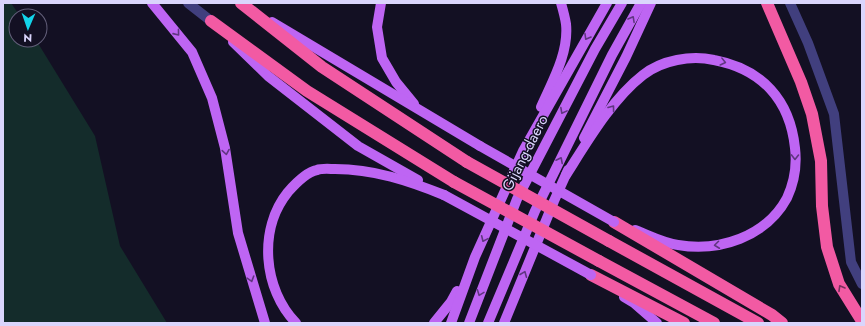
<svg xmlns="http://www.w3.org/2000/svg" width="865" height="326" font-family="Jost,sans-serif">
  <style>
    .green { fill: #142c2b }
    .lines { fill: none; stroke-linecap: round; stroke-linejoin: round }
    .minor { stroke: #413f7e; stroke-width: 10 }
    .major { stroke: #be65f3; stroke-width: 10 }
    .highway { stroke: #f25aa3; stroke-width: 12 }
    .major-bridge { stroke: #be65f3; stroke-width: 10 }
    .highway-bridge { stroke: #f25aa3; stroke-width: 12 }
    .oneway { stroke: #603681 }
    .oneway2 { stroke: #77315d }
    .labels { text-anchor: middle; stroke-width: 3; stroke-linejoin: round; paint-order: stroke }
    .street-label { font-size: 15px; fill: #dad5fc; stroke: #131023 }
  </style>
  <rect width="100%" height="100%" fill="#131023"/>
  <polygon class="green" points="3,3 11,3 20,16 16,16 16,40 36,40 95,136 120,246 167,323 3,323"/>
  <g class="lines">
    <g class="minor">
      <polyline points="188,3 211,21"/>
      <polyline points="790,3 808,43 834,114 851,262 862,284"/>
    </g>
    <g class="major">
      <polyline points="152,3 192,52 212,98 225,148 238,233 265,323"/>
      <polyline points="381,3 377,27 382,58 396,82 414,104"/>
      <polyline points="272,22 480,146"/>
      <polyline points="233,42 268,76 358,146 418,180"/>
      <path d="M541 107C552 82 569 53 566 24 565 17 563 10 561 3"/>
      <polyline points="584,138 626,57 651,3"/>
      <path d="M566 175C587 142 612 99 643 75 662 60 691 55 714 60 762 69 790 100 795 148 797 165 794 183 787 198 766 237 719 252 678 245 663 243 648 235 635 230"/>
      <polyline points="624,297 634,303 657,323"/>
      <path d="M296 323C263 289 258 229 288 192 295 184 307 172 317 170 322 168 330 169 335 169 374 169 409 181 444 195"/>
      <polyline points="434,323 451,302 457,291"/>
      <polyline points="451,323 475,257 523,151 607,3"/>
      <polyline points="469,323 517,199 595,49 622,3"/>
      <polyline points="488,323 535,211 612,55 641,3"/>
      <polyline points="504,323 554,201 568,170"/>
    </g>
    <g class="highway">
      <polyline points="241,3 322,67 467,162"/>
      <polyline points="767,3 801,82 812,114 821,161 822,206 827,247 839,284 862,321"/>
      <polyline points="211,21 307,91 454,182"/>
      <polyline points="614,222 772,315 782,323"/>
      <polyline points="609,241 758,323"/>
      <polyline points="599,261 714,323"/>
      <polyline points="591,275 684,323"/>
    </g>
    <g class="major-bridge">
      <polyline points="480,146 614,222"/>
      <polyline points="444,195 591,275"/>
    </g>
    <g class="highway-bridge">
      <polyline points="467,162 609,241"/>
      <polyline points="454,182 599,261"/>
    </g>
  </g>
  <defs><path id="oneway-chevron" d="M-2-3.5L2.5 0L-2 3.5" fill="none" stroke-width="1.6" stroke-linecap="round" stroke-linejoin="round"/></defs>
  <g class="oneway">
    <use href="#oneway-chevron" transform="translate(632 19) rotate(-61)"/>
    <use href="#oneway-chevron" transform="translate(177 33) rotate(51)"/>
    <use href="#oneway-chevron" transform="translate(587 37) rotate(120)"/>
    <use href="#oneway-chevron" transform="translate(723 62) rotate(14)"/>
    <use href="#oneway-chevron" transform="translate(612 108) rotate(-53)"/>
    <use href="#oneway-chevron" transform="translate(563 111) rotate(118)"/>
    <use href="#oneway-chevron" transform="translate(226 152) rotate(81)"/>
    <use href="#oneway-chevron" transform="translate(795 157) rotate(91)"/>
    <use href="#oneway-chevron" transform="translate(560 160) rotate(-63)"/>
    <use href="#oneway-chevron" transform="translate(484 239) rotate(114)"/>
    <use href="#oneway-chevron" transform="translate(717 245) rotate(173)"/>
    <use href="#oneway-chevron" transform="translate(524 274) rotate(-68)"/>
    <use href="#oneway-chevron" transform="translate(251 279) rotate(73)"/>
    <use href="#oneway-chevron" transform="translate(480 293) rotate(111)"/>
  </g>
  <use class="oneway2" href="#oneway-chevron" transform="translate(841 288) rotate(-120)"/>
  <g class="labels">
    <g class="street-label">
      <text transform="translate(525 153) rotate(-63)" y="5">Gijang-daero</text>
    </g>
  </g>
  <rect width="865" height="326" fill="none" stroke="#dad5fc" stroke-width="8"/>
  <g transform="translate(28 28) rotate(182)"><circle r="19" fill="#131023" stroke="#635f7a"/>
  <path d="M0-3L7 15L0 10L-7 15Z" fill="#13d4ea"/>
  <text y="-6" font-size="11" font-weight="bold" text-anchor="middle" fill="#dad5fc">N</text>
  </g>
</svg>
